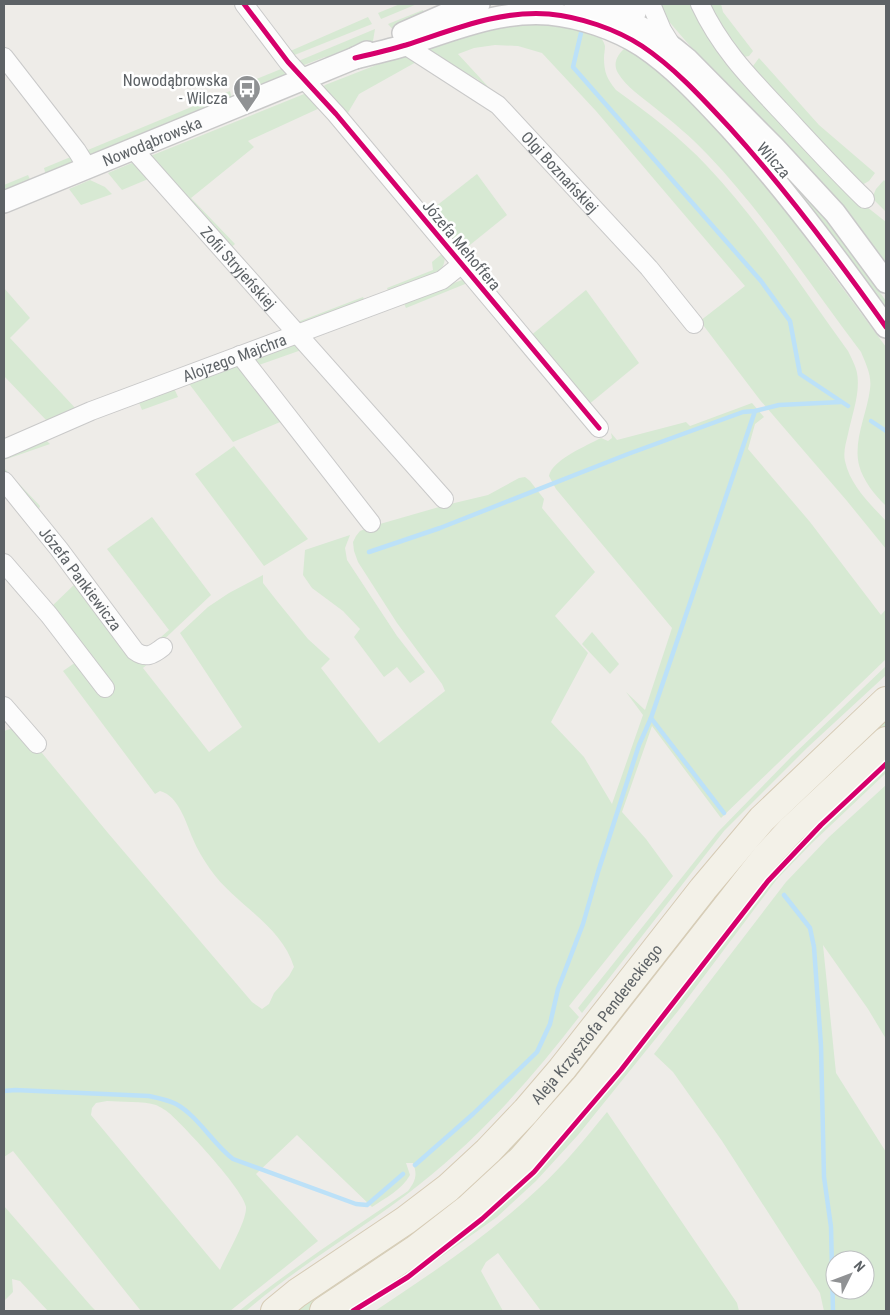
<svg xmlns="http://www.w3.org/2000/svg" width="890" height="1315" font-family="'Roboto Condensed',sans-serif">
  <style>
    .green { fill: #d7e9d3; fill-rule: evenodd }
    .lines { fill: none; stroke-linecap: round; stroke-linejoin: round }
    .stream { stroke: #bce1f8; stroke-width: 4.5 }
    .minor-casing { stroke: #c9c9c9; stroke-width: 20 }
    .tertiary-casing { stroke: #c9c9c9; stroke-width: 24 }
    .primary-casing { stroke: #d6cbb5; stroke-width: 30 }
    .minor { stroke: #fcfcfc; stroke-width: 18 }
    .tertiary { stroke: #fcfcfc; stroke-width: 21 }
    .primary { stroke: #f3f1e8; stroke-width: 28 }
    .cycleway-casing { stroke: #fff; stroke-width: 8 }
    .cycleway { stroke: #d6006c; stroke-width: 5 }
    .labels { text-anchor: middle; stroke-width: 5; stroke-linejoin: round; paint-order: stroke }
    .poi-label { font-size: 16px; fill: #5d6266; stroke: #fff; text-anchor: end }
    .street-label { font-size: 16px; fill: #5d6266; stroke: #fff }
  </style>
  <rect width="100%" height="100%" fill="#eeece8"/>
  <g class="green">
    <polygon points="400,4 417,4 381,19 378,13"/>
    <polygon points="660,4 692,4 867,207 886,222 886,266 684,39 666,18"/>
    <polygon points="710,4 721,4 723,12 753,51 749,56 744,57 718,25"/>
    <polygon points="423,10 424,13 395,32 388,24"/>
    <polygon points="368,17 372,24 292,56 288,52"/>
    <path d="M514 24C532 24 602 22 605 46 605 50 604 54 604 58 604 72 607 79 616 90 648 113 680 137 707 166 760 222 803 289 848 351 851 357 854 363 856 369 862 389 852 414 848 434 846 443 843 452 845 461 850 485 870 504 886 521V549L847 501 760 400 700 321 745 286 596 111 542 53 518 46 495 45 474 48 458 54 493 92 477 79 426 52 428 46 475 31Z"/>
    <polygon points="375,29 373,41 329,61 325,57 299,67 296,62"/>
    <path d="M626 47 658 66 754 168 886 347V506C875 495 863 481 859 465 853 440 867 414 870 389 872 376 866 364 861 352 811 286 765 215 708 155 691 137 673 122 654 107 642 97 626 87 618 73 612 63 618 54 626 47Z"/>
    <polygon points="402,55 418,61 359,94 346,116 325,93 323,87 325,85"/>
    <path d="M759 58 819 125 875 173 869 181 862 185 789 112 790 107C777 94 757 85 753 66Z"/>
    <polygon points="286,67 286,73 283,78 246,94 242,85"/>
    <polygon points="230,91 232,99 89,158 83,152"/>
    <polygon points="309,92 322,107 248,141 254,147 191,198 235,244 228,250 148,157"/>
    <polygon points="739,120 810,200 858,262 886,301 886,312"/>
    <polygon points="73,156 74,164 46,176 44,168"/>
    <polygon points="139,160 153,177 122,190 108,173"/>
    <polygon points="477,174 507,215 460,253 426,214"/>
    <polygon points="28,175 31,182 4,193 4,185"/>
    <polygon points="90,180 105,187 112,194 81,205 69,189"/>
    <polygon points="884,180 886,182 886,212 872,198 876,189"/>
    <path d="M444 252C446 260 444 268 437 273 428 280 400 288 389 293L387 288 433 270 432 262Z"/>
    <polygon points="465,279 470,282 406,308 403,301"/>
    <polygon points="4,288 30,318 10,338 77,410 47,421 4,376"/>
    <polygon points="586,290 639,363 588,405 529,337"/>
    <polygon points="363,297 365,301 299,326 295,323"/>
    <polygon points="295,341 307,348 253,367 250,358"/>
    <polygon points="239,362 285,420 233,442 187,381"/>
    <polygon points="173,386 178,397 142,410 138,400"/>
    <path d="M752 403 764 417 755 424 748 449 810 522 881 615 886 609V659L721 818 652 726 622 812 646 839 673 876 569 1006 579 1017C532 1078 481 1136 420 1184 364 1229 300 1264 246 1311H239C293 1267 351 1230 408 1191 415 1182 418 1175 413 1163H406L410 1175C402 1190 385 1198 372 1207L297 1135 256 1174 318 1241 230 1311H141L13 1151 4 1157V731L16 727 36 750 42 753 108 833 252 1002 262 1009 269 1004 274 993 289 976 294 967C281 924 235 905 210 869 204 860 197 849 193 839 186 823 179 796 160 791L155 794 63 671 79 660 50 608 78 581 152 660 143 668 209 752 242 727 180 633 208 607 229 593 263 575V583L277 601 308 639 330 659 321 668 379 743 445 691 442 684 397 623 358 562 354 551 353 542 356 536 360 531 373 526 446 505 488 495 519 478 525 477 530 481 544 499 542 508 595 572 555 616 588 653 551 722 584 757 612 804 643 715 626 692 645 710 672 628 556 489 549 476C552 460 586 446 601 438L608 441 612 438 611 433 617 440 686 422 690 426ZM107 1101C120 1102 144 1101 156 1105 160 1107 166 1110 169 1113 184 1126 244 1190 246 1207 247 1221 226 1256 220 1270L91 1115 92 1108 96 1103Z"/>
    <polygon points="43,437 50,444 4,460 4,454"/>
    <polygon points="234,446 308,539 264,566 195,474"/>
    <polygon points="4,468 40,506 37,515 145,651 169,630 107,549 152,517 211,595 157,646 144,653 4,474"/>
    <polygon points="350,535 345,548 347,560 397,636 425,672 410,683 397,667 384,677 354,637 360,629 343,611 312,588 303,575 305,550"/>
    <polygon points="592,632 619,664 610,674 582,644"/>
    <polygon points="886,666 886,675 808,747 724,831 582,1013 578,1008 718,832 792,756"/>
    <polygon points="886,714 886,729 546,1121 410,1242 309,1311 289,1311 403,1232 758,836"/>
    <path d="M886 753V761C843 802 799 842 761 887 726 932 690 976 656 1021 606 1085 556 1150 496 1204 451 1244 400 1278 350 1311H339L410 1263 759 880Z"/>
    <polygon points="886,767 886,773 812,843 777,879 678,1011 624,1078 578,1135 536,1181 497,1217 393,1291 360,1311 456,1243 493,1213 538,1171 630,1064 780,870 815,834"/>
    <path d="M886 785V1039L868 1009 823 945 836 1073 886 1152V1311H824L820 1293 722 1141 673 1072 654 1054 786 882 829 837ZM835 1260H865V1290H835Z"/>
    <path d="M607 1112 737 1303 739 1311H541L498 1253 486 1262 481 1271 503 1311H375C432 1273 488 1236 538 1189 563 1166 585 1139 607 1112Z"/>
    <polygon points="4,1206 91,1306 96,1311 48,1311 20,1281 12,1279 13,1292 4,1301"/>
  </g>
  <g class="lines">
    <g class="stream">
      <polyline points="581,33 573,67 761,281 790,321 800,374 848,406"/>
      <polyline points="871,421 886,431"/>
      <polyline points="369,552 440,528 628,454 743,412 755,411 779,405 841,402"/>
      <polyline points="651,718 724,813"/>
      <polyline points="784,895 810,928 814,947 821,1046 824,1177 831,1227 833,1311"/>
      <path d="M4 1091 15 1090 149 1096C158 1098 168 1100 176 1104 198 1116 213 1144 233 1159L356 1204 367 1205 403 1174"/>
      <polyline points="415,1165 473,1114 537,1052 550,1024 558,989 583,924 598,872 639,745 651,718 755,411"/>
    </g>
    <defs>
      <g id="minor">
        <polyline points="244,4 288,62 336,114 599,428"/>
        <polyline points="623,4 614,15 618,33 633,22 640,4"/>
        <polyline points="651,4 662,30 672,46"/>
        <path d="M700 4C720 47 748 76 780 110 808 140 835 170 865 199"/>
        <path id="s1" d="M405 45 498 105 649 268 694 324"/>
        <polyline points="4,57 77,151 87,167"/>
        <path id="s2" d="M133 149 444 499"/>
        <polyline points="240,355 371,523"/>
        <path id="s3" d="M4 449 91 411 442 280 462 264"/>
        <path id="s4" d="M4 481 59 549 135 651C146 659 153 655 163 647"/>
        <polyline points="4,563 49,615 105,688"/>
        <polyline points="4,706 37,744"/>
      </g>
      <g id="tertiary">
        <path d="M575 4C622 17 649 26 687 59L774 147 835 213 886 282"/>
        <polyline points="403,33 451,12 479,4"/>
        <path d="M355 58C372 54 389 50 406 45 453 30 499 10 549 14 580 17 616 29 642 46 675 68 703 99 730 128 787 191 837 258 886 327"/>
        <path id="s5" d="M4 202 355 58 367 52"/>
      </g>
      <g id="primary">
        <path id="s6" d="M275 1311 297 1293 406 1220 448 1188 488 1151 526 1111 562 1069 703 889 762 819 886 701"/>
        <polyline points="324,1311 415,1250 469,1208 522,1159 587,1085 766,857 791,830 886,741"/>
      </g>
    </defs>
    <use href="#minor" class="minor-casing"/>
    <use href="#tertiary" class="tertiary-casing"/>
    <use href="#primary" class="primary-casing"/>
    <use href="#minor" class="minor"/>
    <use href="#tertiary" class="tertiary"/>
    <use href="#primary" class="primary"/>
    <defs>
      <g id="cycleway">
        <polyline points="244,4 288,62 336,114 599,428"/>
        <path d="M355 58C372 54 389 50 406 45 453 30 499 10 549 14 580 17 616 29 642 46 675 68 703 99 730 128 787 191 837 258 886 327"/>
        <polyline points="353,1311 408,1277 482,1219 534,1172 621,1070 768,881 821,825 886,764"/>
      </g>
    </defs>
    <use href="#cycleway" class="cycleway-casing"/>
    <use href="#cycleway" class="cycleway"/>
  </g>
  <defs>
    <symbol id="bus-pin" viewBox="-11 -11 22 30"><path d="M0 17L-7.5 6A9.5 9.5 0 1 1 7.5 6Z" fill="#909294" stroke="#fff"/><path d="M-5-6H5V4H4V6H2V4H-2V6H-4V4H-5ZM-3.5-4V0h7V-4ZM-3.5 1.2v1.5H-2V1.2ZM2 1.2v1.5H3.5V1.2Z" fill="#fff"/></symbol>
  </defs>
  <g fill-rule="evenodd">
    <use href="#bus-pin" x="231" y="73" width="32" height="43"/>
  </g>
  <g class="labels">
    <g class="poi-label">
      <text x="228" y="86">Nowodąbrowska<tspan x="228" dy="18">- Wilcza</tspan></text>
    </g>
    <g class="street-label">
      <text dy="6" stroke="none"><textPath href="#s5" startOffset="160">Nowodąbrowska</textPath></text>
      <text transform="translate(774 160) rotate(49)" y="6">Wilcza</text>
      <text dy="6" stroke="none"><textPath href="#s1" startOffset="202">Olgi Boznańskiej</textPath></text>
      <text transform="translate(462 245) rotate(50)" y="6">Józefa Mehoffera</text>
      <text dy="6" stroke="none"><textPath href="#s2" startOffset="159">Zofii Stryjeńskiej</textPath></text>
      <text dy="6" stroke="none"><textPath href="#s3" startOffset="248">Alojzego Majchra</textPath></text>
      <text dy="6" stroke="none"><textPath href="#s4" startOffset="124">Józefa Pankiewicza</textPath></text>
      <text dy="6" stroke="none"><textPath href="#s6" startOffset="434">Aleja Krzysztofa Pendereckiego</textPath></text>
    </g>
  </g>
  <rect width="890" height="1315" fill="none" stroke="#5d6266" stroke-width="10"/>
  <g transform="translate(850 1275) rotate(48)"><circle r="24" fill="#ffffff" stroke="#bec0c2"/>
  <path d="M0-4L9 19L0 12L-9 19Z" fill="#909294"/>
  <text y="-8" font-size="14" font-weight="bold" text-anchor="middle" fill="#5d6266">N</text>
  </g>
</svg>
